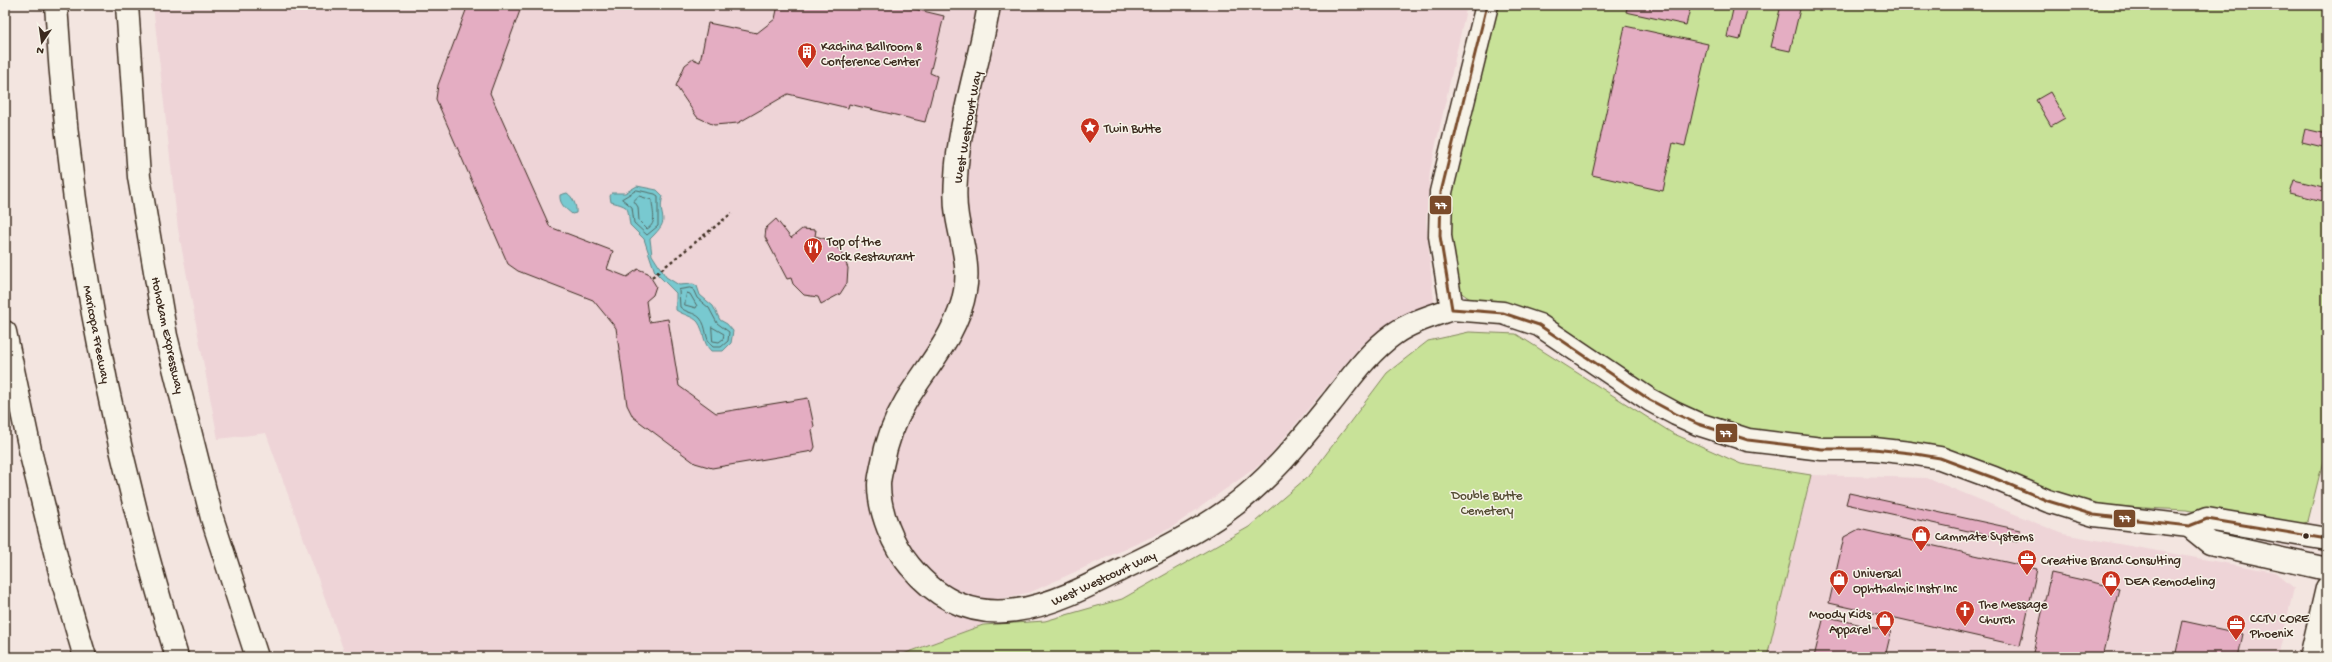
<svg xmlns="http://www.w3.org/2000/svg" width="2332" height="662" font-family="'Gochi Hand',sans-serif">
  <style>
    .built { fill: #eed4d7 }
    .green { fill: #c8e298; stroke: #82865b }
    .water { fill: #78c9d0; stroke: #608989 }
    .lines { fill: none; stroke-linecap: round; stroke-linejoin: round }
    .shore { stroke: #536a65; stroke-width: 1 }
    .building { fill: #e4adc2; stroke: #3b2a1e }
    .minor-casing { stroke: #3b2a1e; stroke-width: 25 }
    .major-casing { stroke: #3b2a1e; stroke-width: 25 }
    .highway-casing { stroke: #3b2a1e; stroke-width: 25 }
    .path { stroke: #3b2a1e; stroke-width: 2.5; stroke-dasharray: 3 3; stroke-linecap: butt }
    .minor { stroke: #f7f3e8; stroke-width: 22 }
    .major { stroke: #f7f3e8; stroke-width: 22 }
    .highway { stroke: #f7f3e8; stroke-width: 22 }
    .bus-1-casing { stroke: #f7f3e8; stroke-width: 6 }
    .bus-1 { stroke: #7a4b2a; stroke-width: 3 }
    .bus-dot { fill: #3b2a1e; stroke: #f7f3e8; stroke-width: 1.5 }
    .labels { text-anchor: middle; stroke-width: 3; stroke-linejoin: round; paint-order: stroke }
    .poi-label { font-size: 13px; fill: #3b2a1e; stroke: #f7f3e8; text-anchor: start }
    .street-label { font-size: 13px; fill: #3b2a1e; stroke: #f7f3e8 }
    .park-label { font-size: 13px; fill: #574f36; stroke: #f7f3e8 }
    .line-badge { stroke: #f7f3e8; stroke-width: 1.5 }
    .badge-label { font-size: 11px; text-anchor: middle; font-weight: bold; fill: #fff }
  </style>
  <rect width="100%" height="100%" fill="#f3e5e0"/>
  <filter id="ink" filterUnits="userSpaceOnUse"><feTurbulence type="fractalNoise" baseFrequency=".025" numOctaves="2"/><feDisplacementMap in="SourceGraphic" scale="8" xChannelSelector="R" yChannelSelector="G"/><feConvolveMatrix kernelMatrix="1 2 1 2 8 2 1 2 1" color-interpolation-filters="sRGB"/></filter>
  <g filter="url(#ink)">
    <g class="built">
      <polygon points="153,5 1467,5 1430,171 1426,222 1434,302 1391,321 1360,346 1265,461 1171,528 1031,592 996,600 980,598 983,625 895,657 346,657 266,433 218,439 178,229"/>
      <polygon points="1811,475 1927,478 2063,534 2275,572 2294,588 2278,657 1767,657"/>
    </g>
    <g class="green">
      <polygon points="1497,5 2327,5 2327,445 2308,521 2299,526 2283,526 2186,510 2105,506 2074,501 1825,439 1778,435 1723,424 1663,396 1546,318 1524,308 1470,299 1463,294 1458,289 1450,238 1449,204"/>
      <polygon points="1469,332 1516,334 1672,433 1741,464 1811,475 1767,657 895,657 983,625 1045,621 1122,599 1249,527 1311,474 1387,373 1428,341"/>
    </g>
    <g class="water">
      <path d="M637 186 657 190 663 196C656 220 674 216 650 239L652 255 666 277 679 285 693 284 697 286 700 295 713 306 720 320 727 324 733 331 731 343 723 351H711C702 342 705 332 698 322 693 316 683 315 676 310V293L655 272 644 239 630 225C627 207 631 207 611 202L610 196 612 193H625Z"/>
      <path d="M567 193C573 197 577 206 576 213L572 214C566 209 559 204 560 195Z"/>
    </g>
    <g class="lines">
      <g class="shore">
        <polygon points="637,190 655,194 658,196 658,226 647,235 634,223 632,207 622,199"/>
        <path d="M639 196 652 200C652 211 658 223 647 229L639 221 638 207 634 201Z"/>
        <path d="M690 288 693 289 697 298 709 308 717 323 729 332 728 341 721 347H713C704 340 708 327 700 318 694 312 686 313 680 307L679 290Z"/>
        <polygon points="687,293 690,294 697,306 696,308 685,305"/>
        <polygon points="712,327 724,334 723,339 719,342 713,341"/>
      </g>
    </g>
    <g class="building">
      <polygon points="468,5 522,5 490,93 550,227 613,251 607,269 627,277 638,269 648,273 656,286 653,295 646,301 649,322 668,319 679,386 716,413 808,398 814,426 812,430 815,447 813,451 712,468 695,463 633,417 627,405 616,328 593,300 518,271 508,264 436,99 438,85"/>
      <polygon points="778,5 898,5 944,16 930,73 937,76 925,122 849,104 848,108 788,94 738,123 714,125 697,117 676,86 685,65 693,59 700,62 708,23 757,33 775,19"/>
      <polygon points="1628,5 1691,5 1686,25 1626,12"/>
      <polygon points="1734,5 1748,5 1740,40 1727,37"/>
      <polygon points="1781,5 1801,5 1790,51 1771,47"/>
      <polygon points="1625,26 1708,44 1685,146 1673,143 1663,191 1592,175"/>
      <polygon points="2050,92 2065,118 2051,126 2036,100"/>
      <polygon points="2305,129 2327,134 2327,148 2302,142"/>
      <polygon points="2294,180 2327,188 2327,202 2290,193"/>
      <polygon points="776,219 791,238 802,229 816,230 815,236 836,242 834,244 841,252 848,268 847,283 840,294 821,304 818,297 804,295 793,284 791,278 787,279 765,237 766,228"/>
      <polygon points="1849,493 2020,530 2018,542 1846,504"/>
      <polygon points="1859,529 2037,569 2020,646 1829,603 1844,537"/>
      <polygon points="2051,573 2119,588 2103,657 2032,657"/>
      <polygon points="1824,616 1891,632 1885,657 1814,657"/>
      <polygon points="2183,621 2243,634 2238,657 2175,657"/>
    </g>
    <g class="lines">
      <defs>
        <g id="minor">
          <path d="M989 5C980 61 958 124 956 178 955 191 955 204 957 216 961 241 970 266 965 291 958 333 927 366 906 401 894 421 886 444 882 466 881 472 879 479 879 485 879 512 893 546 910 566 975 645 1052 605 1126 567 1160 551 1194 534 1225 512 1269 481 1301 440 1334 399 1352 376 1370 351 1394 334 1411 322 1432 316 1452 309"/>
          <polyline points="1487,5 1441,192 1440,236 1452,309 1503,313 1539,325 1650,400 1676,414 1698,424 1748,440 1822,449 1874,449 1910,453 1940,458 1994,478 2048,501 2094,515 2189,526 2207,519 2327,539"/>
          <polyline points="2189,526 2210,543 2327,569"/>
        </g>
        <polyline id="major" points="2311,657 2327,588"/>
        <g id="highway">
          <path d="M56 5C69 226 112 446 177 657"/>
          <polyline points="127,5 139,177 166,336 212,518 257,657"/>
          <polyline points="5,332 32,459 61,576 85,657"/>
        </g>
      </defs>
      <use href="#minor" class="minor-casing"/>
      <use href="#major" class="major-casing"/>
      <use href="#highway" class="highway-casing"/>
      <polyline class="path" points="652,277 732,213"/>
      <use href="#minor" class="minor"/>
      <use href="#major" class="major"/>
      <use href="#highway" class="highway"/>
      <defs>
        <polyline id="bus-1" points="1487,5 1441,192 1440,236 1452,309 1503,313 1539,325 1650,400 1676,414 1698,424 1748,440 1822,449 1874,449 1910,453 1940,458 1994,478 2048,501 2094,515 2189,526 2207,519 2327,539"/>
      </defs>
      <use href="#bus-1" class="bus-1-casing"/>
      <use href="#bus-1" class="bus-1"/>
    </g>
  </g>
  <defs>
    <symbol id="building-pin" viewBox="-11 -11 22 30"><path d="M0 17L-7.5 6A9.5 9.5 0 1 1 7.5 6Z" fill="#c8321e" stroke="#f7f3e8"/><path d="M-4-6H4V6H1V3H-1V6H-4ZM-2.5-4.3h1.7v1.8h-1.7ZM.8-4.3h1.7v1.8H.8ZM-2.5-1h1.7V.8h-1.7ZM.8-1h1.7V.8H.8Z" fill="#fff"/></symbol>
    <symbol id="sight-pin" viewBox="-11 -11 22 30"><path d="M0 17L-7.5 6A9.5 9.5 0 1 1 7.5 6Z" fill="#c8321e" stroke="#f7f3e8"/><path d="M0-6L1.8-2.2L6-1.7L2.9 1.2L3.7 5.4L0 3.3L-3.7 5.4L-2.9 1.2L-6-1.7L-1.8-2.2Z" fill="#fff"/></symbol>
    <symbol id="restaurant-pin" viewBox="-11 -11 22 30"><path d="M0 17L-7.5 6A9.5 9.5 0 1 1 7.5 6Z" fill="#c8321e" stroke="#f7f3e8"/><path d="M-5-6h1v4h1v-4h1v4h1v-4h1v5L-1.5 .5V6h-2V.5L-5-1ZM5-6V6H3V1.5H1.5Q1.5-4 5-6Z" fill="#fff"/></symbol>
    <symbol id="shop-pin" viewBox="-11 -11 22 30"><path d="M0 17L-7.5 6A9.5 9.5 0 1 1 7.5 6Z" fill="#c8321e" stroke="#f7f3e8"/><path d="M-5-2.5h2.3a2.7 3.5 0 0 1 5.4 0H5L5.5 6h-11ZM-1.5-2.5h3a1.5 2.3 0 0 0-3 0Z" fill="#fff"/></symbol>
    <symbol id="office-pin" viewBox="-11 -11 22 30"><path d="M0 17L-7.5 6A9.5 9.5 0 1 1 7.5 6Z" fill="#c8321e" stroke="#f7f3e8"/><path d="M-6-3h4V-5.5h4V-3h4V5H-6ZM-1-4.5V-3h2v-1.5ZM-6 0V1H6V0Z" fill="#fff"/></symbol>
    <symbol id="church-pin" viewBox="-11 -11 22 30"><path d="M0 17L-7.5 6A9.5 9.5 0 1 1 7.5 6Z" fill="#c8321e" stroke="#f7f3e8"/><path d="M-1.2-6h2.4v3.5h3.3v2.4h-3.3V6h-2.4V-.1h-3.3v-2.4h3.3Z" fill="#fff"/></symbol>
  </defs>
  <g fill-rule="evenodd">
    <use href="#building-pin" x="796" y="41" width="22" height="30"/>
    <use href="#sight-pin" x="1079" y="116" width="22" height="30"/>
    <use href="#restaurant-pin" x="802" y="236" width="22" height="30"/>
    <use href="#shop-pin" x="1910" y="524" width="22" height="30"/>
    <use href="#office-pin" x="2016" y="548" width="22" height="30"/>
    <use href="#shop-pin" x="1828" y="568" width="22" height="30"/>
    <use href="#shop-pin" x="2100" y="569" width="22" height="30"/>
    <use href="#church-pin" x="1954" y="599" width="22" height="30"/>
    <use href="#shop-pin" x="1874" y="609" width="22" height="30"/>
    <use href="#office-pin" x="2225" y="613" width="22" height="30"/>
  </g>
  <circle class="bus-dot" cx="2306" cy="536" r="3.5"/>
  <g class="labels">
    <g class="poi-label">
      <text x="821" y="50">Kachina Ballroom &amp;<tspan x="821" dy="15">Conference Center</tspan></text>
      <text x="1104" y="132">Twin Butte</text>
      <text x="827" y="245">Top of the<tspan x="827" dy="15">Rock Restaurant</tspan></text>
      <text x="1935" y="540">Cammate Systems</text>
      <text x="2041" y="564">Creative Brand Consulting</text>
      <text x="1853" y="577">Universal<tspan x="1853" dy="15">Ophthalmic Instr Inc</tspan></text>
      <text x="2125" y="585">DEA Remodeling</text>
      <text x="1979" y="608">The Message<tspan x="1979" dy="15">Church</tspan></text>
      <text x="1871" y="618" text-anchor="end">Moody Kids<tspan x="1871" dy="15">Apparel</tspan></text>
      <text x="2250" y="622">CCTV CORE<tspan x="2250" dy="15">Phoenix</tspan></text>
    </g>
    <g class="street-label">
      <text transform="translate(966 127) rotate(-80)" y="5">West Westcourt Way</text>
      <text transform="translate(98 334) rotate(79)" y="5">Maricopa Freeway</text>
      <text transform="translate(169 335) rotate(78)" y="5">Hohokam Expressway</text>
      <text transform="translate(1103 577) rotate(-25)" y="5">West Westcourt Way</text>
    </g>
    <g class="park-label">
      <text x="1487" y="499">Double Butte<tspan x="1487" dy="15">Cemetery</tspan></text>
    </g>
  </g>
  <g class="line-badge">
    <rect x="1429" y="195" width="23" height="20" rx="4" fill="#7a4b2a"/>
    <rect x="1715" y="423" width="23" height="20" rx="4" fill="#7a4b2a"/>
    <rect x="2113" y="509" width="23" height="19" rx="4" fill="#7a4b2a"/>
  </g>
  <g class="badge-label">
    <text x="1441" y="209">77</text>
    <text x="1726" y="437">77</text>
    <text x="2125" y="522">77</text>
  </g>
  <rect width="2332" height="662" fill="none" stroke="#f7f3e8" stroke-width="20"/>
  <rect x="10" y="10" width="2312" height="642" fill="none" stroke="#3b2a1e" stroke-width="1.5" filter="url(#ink)"/>
  <g transform="translate(42 42) rotate(193)" stroke="#f7f3e8" stroke-width="3" paint-order="stroke">
  <path d="M0-3L7 15L0 10L-7 15Z" fill="#3b2a1e"/>
  <text y="-6" font-size="11" font-weight="bold" text-anchor="middle" fill="#3b2a1e">N</text>
  </g>
</svg>
